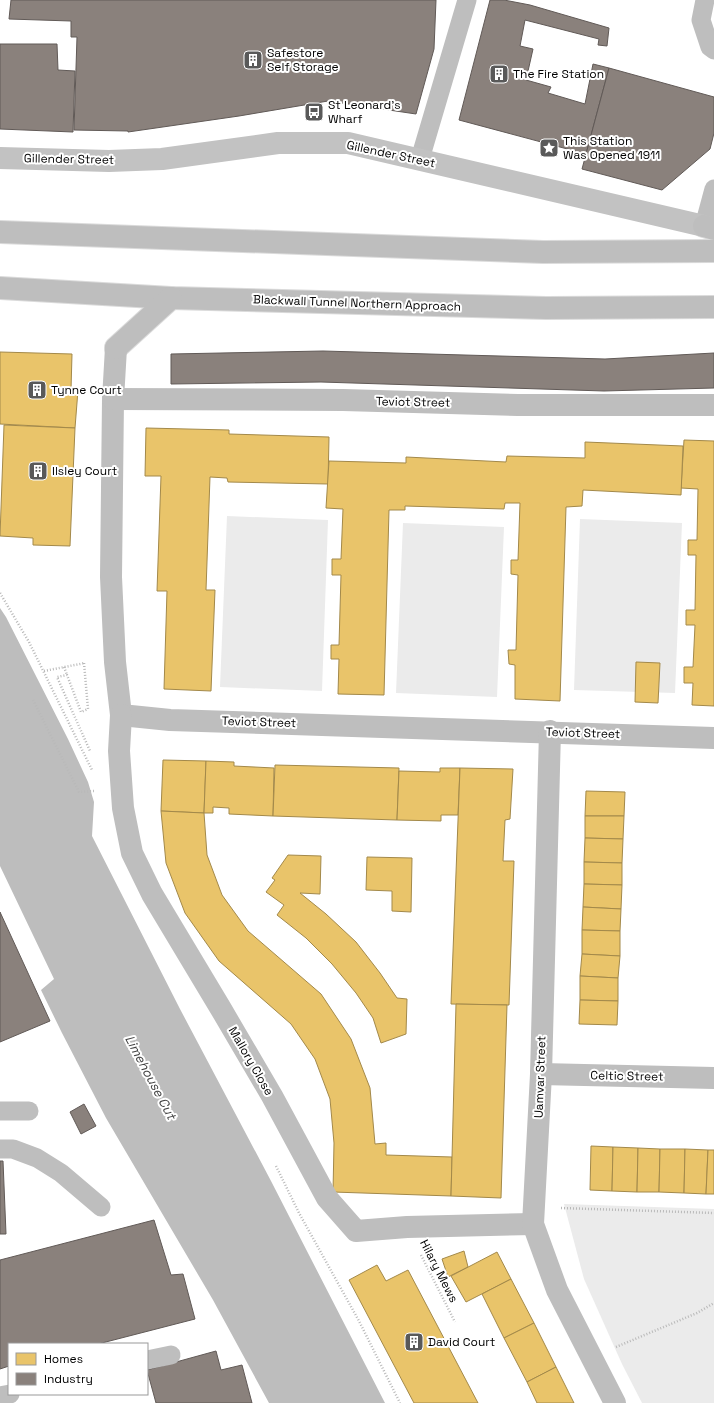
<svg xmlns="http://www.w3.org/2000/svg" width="714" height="1403" font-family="'Space Grotesk',sans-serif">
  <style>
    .green { fill: #ebebeb }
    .water { fill: #bdbdbd }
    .homes { fill: #e9c46a; stroke: #a3894a }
    .industry { fill: #8a817c; stroke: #615a57 }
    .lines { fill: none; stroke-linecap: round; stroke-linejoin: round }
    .highway-casing { stroke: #dbdbdb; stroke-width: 24 }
    .path { stroke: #b9b9b9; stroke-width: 2.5; stroke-dasharray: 1 2; stroke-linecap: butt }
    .lane { stroke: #bebebe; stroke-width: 19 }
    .street { stroke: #bebebe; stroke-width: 22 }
    .secondary { stroke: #c2c2c2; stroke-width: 22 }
    .highway { stroke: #bebebe; stroke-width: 22 }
    .labels { text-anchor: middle; stroke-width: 4; stroke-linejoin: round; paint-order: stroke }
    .poi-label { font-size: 12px; fill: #000; stroke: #fff; text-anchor: start }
    .street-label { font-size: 12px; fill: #000; stroke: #fff }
    .water-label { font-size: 13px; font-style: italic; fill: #424242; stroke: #fff }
  </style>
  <rect width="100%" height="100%" fill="#fff"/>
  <g class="green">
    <polygon points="227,516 328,520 322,691 220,687"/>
    <polygon points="580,519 682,523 675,693 574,690"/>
    <polygon points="403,523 504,527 497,697 396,693"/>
    <polygon points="564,1204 714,1209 714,1403 642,1403 622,1364 584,1279"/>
  </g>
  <polygon class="water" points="0,608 6,617 68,739 88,782 94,802 92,836 180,1009 271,1181 385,1403 269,1403 213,1300 106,1118 62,1033 41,990 54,979 0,866"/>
  <g class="homes">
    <polygon points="0,352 72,354 71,390 78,390 75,428 0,424"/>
    <polygon points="4,425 75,428 70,546 33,545 33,538 0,536"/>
    <polygon points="146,428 229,430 229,434 329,437 328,484 228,482 227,478 210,477 206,590 215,590 211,691 164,689 167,591 157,591 161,476 145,476"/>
    <polygon points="684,440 714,441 714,706 692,705 693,683 684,683 684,667 693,667 695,625 686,625 686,610 695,610 696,555 688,555 688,540 697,540 698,489 681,488"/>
    <polygon points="585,442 683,446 681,495 583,490 582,506 566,507 560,701 515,699 515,665 509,664 508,650 516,650 518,575 511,574 511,560 518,560 520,503 505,503 504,509 405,506 405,510 389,510 384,695 338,694 339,659 331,659 331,645 339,645 341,575 332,575 332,559 341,559 343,509 326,508 329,461 406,463 406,457 506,462 507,456 585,458"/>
    <polygon points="636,662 660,663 658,703 635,702"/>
    <polygon points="163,760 206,761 204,813 161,811"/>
    <polygon points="206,761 234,762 234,766 274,768 273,816 229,814 229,808 213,807 213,813 204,813"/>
    <polygon points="275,765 399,768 397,820 273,816"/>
    <polygon points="440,768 460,768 458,815 441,815 441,821 397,820 399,771 440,772"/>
    <polygon points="460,768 513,769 510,819 505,820 503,861 514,861 509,1005 451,1004"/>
    <polygon points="586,791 625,792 624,816 585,816"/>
    <polygon points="161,811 204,813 207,855 222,895 248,931 321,994 351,1039 370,1088 375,1144 386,1143 386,1155 452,1157 451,1196 333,1192 334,1143 330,1099 315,1059 291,1024 219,961 185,913 166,863"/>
    <polygon points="585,816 624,816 623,839 585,838"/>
    <polygon points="585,838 623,839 622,863 584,862"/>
    <polygon points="288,855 321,856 320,894 300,893 326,914 356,942 380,973 397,998 407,999 406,1034 381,1043 373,1018 356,993 332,964 306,938 277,915 284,905 266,892 275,880 272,878"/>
    <polygon points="367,857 412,858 411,912 392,911 392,891 366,890"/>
    <polygon points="584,862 622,863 622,885 584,884"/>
    <polygon points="584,884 622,885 621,909 583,907"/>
    <polygon points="583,907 621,909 620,931 582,930"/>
    <polygon points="582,930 620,931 620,956 582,954"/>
    <polygon points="582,954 620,956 618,978 580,976"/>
    <polygon points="580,976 618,978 618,1001 580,1000"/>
    <polygon points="580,1000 618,1001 617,1025 579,1024"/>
    <polygon points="456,1004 507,1005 501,1198 451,1196"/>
    <polygon points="591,1146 613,1147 612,1191 590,1190"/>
    <polygon points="613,1147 638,1148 637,1192 612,1191"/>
    <polygon points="638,1148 660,1149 659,1192 637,1192"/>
    <polygon points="660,1149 685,1149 684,1193 659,1192"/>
    <polygon points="685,1149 708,1150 706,1194 684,1193"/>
    <polygon points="708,1150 714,1150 714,1194 706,1194"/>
    <polygon points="464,1251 468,1267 448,1277 442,1259"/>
    <polygon points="497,1252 511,1279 466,1302 451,1276"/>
    <polygon points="377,1265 386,1281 408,1270 478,1403 414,1403 349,1280"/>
    <polygon points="511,1279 534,1323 504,1338 482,1294"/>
    <polygon points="534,1323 556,1367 527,1382 504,1338"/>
    <polygon points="556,1367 574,1403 537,1403 527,1382"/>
  </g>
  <g class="industry">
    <polygon points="11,0 436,0 434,49 416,114 328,101 239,116 128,132 128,131 74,130 77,37 71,37 71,21 9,19"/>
    <polygon points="490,0 504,0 530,5 609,28 607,46 598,45 599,39 525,20 520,46 533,49 526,80 551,87 548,93 585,104 593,64 609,68 586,154 459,120"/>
    <polygon points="0,44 57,44 58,70 75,71 73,132 0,129"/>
    <polygon points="609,68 714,97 714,133 710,149 662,190 582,169"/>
    <polygon points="323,351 605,359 714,353 714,388 604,391 321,382 171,384 171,354"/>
    <polygon points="0,912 50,1021 0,1042"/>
    <polygon points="84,1104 96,1126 81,1134 70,1112"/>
    <polygon points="0,1161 3,1161 6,1234 0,1234"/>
    <polygon points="154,1220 171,1275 183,1274 195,1319 98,1344 9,1344 9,1366 0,1369 0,1260"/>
    <polygon points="216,1351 221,1370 242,1365 252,1403 156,1403 147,1370"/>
  </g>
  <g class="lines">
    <defs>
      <g id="highway">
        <polyline points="704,226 714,229"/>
        <polyline points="0,232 543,252 714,251"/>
        <polyline points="0,288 171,298 546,308 714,307"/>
        <polyline points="116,348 171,298"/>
      </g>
    </defs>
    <use href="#highway" class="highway-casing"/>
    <g class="path">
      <polyline points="0,593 29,642 92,770"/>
      <polyline points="84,663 88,709 81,712 67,675 57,677 90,751"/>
      <polyline points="64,667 67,675"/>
      <polyline points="44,671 85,663"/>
      <polyline points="33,700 79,792 94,791"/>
      <polyline points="276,1166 299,1213 359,1321 400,1403"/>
      <polyline points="561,1208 714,1213"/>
      <polyline points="421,1255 455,1322"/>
      <polyline points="616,1347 697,1313 714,1303"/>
    </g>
    <g class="lane">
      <polyline points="705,0 701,20 710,47 714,50"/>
      <polyline points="420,159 467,0"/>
      <polyline points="704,226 714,189"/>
      <polyline points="0,1111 29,1111"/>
      <polyline points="0,1149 13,1149 37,1158 61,1173 101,1207"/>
      <polyline points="147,1360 171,1355"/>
      <polyline points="0,1396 10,1394"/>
    </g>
    <g class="street">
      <polyline points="116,348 113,399 111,577 115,662 121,715 170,720 714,738"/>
      <polyline points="113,399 343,400 518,405 714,405"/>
      <polyline points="121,715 119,751 123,808 132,853 152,894 221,1009 272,1096 327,1198 356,1231 407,1227 533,1224"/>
      <polyline points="550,731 541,1074 533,1224 557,1290 615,1403"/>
      <polyline points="541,1074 714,1078"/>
    </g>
    <polyline class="secondary" points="0,158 109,161 162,159 278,143 348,143 704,226"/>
    <use href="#highway" class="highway"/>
  </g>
  <defs>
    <symbol id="building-square" viewBox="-11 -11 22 22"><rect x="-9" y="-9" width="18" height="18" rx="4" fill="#595959" stroke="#fff"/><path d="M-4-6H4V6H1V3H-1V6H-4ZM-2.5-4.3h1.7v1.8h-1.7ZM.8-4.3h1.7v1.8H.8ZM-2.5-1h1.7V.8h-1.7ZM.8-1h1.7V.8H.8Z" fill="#fff"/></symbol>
    <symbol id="bus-square" viewBox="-11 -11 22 22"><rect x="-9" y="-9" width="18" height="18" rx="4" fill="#595959" stroke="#fff"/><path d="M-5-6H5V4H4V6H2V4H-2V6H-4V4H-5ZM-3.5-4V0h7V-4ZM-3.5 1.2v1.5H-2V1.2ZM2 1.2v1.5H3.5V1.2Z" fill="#fff"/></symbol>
    <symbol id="sight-square" viewBox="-11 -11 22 22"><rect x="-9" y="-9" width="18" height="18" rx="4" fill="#595959" stroke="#fff"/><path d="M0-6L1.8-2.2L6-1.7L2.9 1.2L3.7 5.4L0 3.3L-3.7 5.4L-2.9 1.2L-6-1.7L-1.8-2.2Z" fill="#fff"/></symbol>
  </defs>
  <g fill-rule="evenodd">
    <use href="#building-square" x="242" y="49" width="22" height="22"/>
    <use href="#building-square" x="488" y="63" width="22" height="22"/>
    <use href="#bus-square" x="303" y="101" width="22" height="22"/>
    <use href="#sight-square" x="538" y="137" width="22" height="22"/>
    <use href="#building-square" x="26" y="379" width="22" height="22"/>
    <use href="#building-square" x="27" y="460" width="22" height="22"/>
    <use href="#building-square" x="403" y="1331" width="22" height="22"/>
  </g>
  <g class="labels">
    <g class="poi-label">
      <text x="267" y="57">Safestore<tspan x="267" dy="14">Self Storage</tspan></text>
      <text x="513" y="78">The Fire Station</text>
      <text x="328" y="109">St Leonard's<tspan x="328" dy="14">Wharf</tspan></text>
      <text x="563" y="145">This Station<tspan x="563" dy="14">Was Opened 1911</tspan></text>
      <text x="51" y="394">Tynne Court</text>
      <text x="52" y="475">Ilsley Court</text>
      <text x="428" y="1346">David Court</text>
    </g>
    <g class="street-label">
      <text transform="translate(391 154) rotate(12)" y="4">Gillender Street</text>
      <text transform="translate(69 159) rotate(1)" y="4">Gillender Street</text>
      <text transform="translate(357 303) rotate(2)" y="4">Blackwall Tunnel Northern Approach</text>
      <text transform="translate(413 402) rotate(1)" y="4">Teviot Street</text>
      <text transform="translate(259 722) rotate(2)" y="4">Teviot Street</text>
      <text transform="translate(583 733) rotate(2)" y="4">Teviot Street</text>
      <text transform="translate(251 1061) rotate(60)" y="4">Mallory Close</text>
      <text transform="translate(627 1076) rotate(1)" y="4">Celtic Street</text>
      <text transform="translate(540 1077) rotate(-88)" y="4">Uamvar Street</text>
      <text transform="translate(439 1271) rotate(63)" y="4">Hilary Mews</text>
    </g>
    <g class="water-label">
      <text transform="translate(151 1077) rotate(62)" y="5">Limehouse Cut</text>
    </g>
  </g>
  <rect x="8" y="1343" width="140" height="52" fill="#ffffff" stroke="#999999"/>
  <rect x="16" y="1353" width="20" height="12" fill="#e9c46a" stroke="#999999"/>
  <text x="44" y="1363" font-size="12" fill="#000000">Homes</text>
  <rect x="16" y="1373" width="20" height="12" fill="#8a817c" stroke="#999999"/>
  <text x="44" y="1383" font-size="12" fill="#000000">Industry</text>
</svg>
